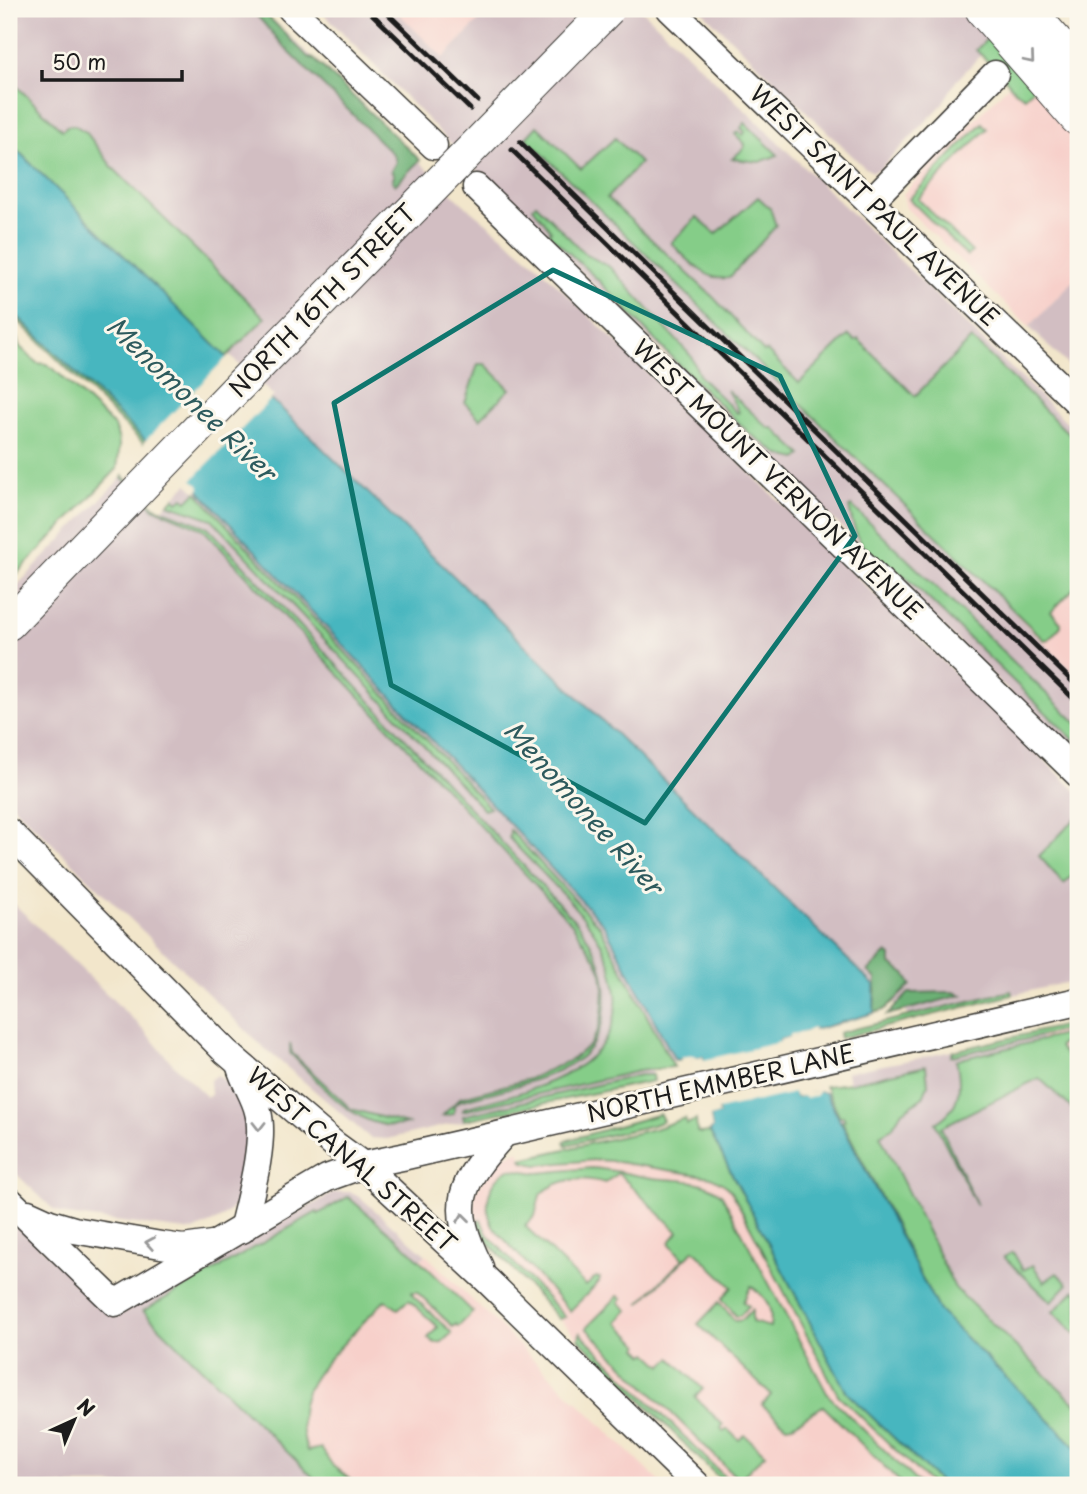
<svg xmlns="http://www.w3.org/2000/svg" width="1087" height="1494" font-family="'Playpen Sans',sans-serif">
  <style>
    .built { fill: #f7d0ca }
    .industrial { fill: #d2bec2 }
    .green { fill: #85cd88; stroke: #507452; stroke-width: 2 }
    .forest { fill: #6cb074; stroke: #446648; stroke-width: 2 }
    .water { fill: #47b6bf; stroke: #32696e; stroke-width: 2 }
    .pier { fill: #f2e6cb }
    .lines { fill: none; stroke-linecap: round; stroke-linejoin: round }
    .minor-casing { stroke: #3c3a36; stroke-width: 29 }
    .major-casing { stroke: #3c3a36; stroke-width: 34 }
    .highway-casing { stroke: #3c3a36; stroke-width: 39 }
    .minor { stroke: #fff; stroke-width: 26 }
    .major { stroke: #fff; stroke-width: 32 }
    .highway { stroke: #fff; stroke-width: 37 }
    .rail { stroke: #1c1c1c; stroke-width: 5 }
    .major-bridge-casing { stroke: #3c3a36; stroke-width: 34; stroke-linecap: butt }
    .major-bridge { stroke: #fff; stroke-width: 32 }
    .oneway { stroke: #999 }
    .marked { fill: none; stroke: #0f766e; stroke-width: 5; stroke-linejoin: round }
    .labels { text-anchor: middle; stroke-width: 6; stroke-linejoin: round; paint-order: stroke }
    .street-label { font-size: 24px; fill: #1c1c1c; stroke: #fbf7ec }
    .water-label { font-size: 26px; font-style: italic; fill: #2d5a5d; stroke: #fbf7ec }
  </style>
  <rect width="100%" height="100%" fill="#fbf7ec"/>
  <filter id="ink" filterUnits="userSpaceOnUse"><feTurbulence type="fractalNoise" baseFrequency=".0143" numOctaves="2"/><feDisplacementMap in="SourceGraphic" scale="14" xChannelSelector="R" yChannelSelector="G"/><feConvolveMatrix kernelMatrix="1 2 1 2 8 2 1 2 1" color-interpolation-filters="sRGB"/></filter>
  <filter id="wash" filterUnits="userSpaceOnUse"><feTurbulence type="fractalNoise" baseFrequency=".00686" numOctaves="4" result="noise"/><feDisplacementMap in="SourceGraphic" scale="28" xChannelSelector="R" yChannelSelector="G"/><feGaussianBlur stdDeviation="1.57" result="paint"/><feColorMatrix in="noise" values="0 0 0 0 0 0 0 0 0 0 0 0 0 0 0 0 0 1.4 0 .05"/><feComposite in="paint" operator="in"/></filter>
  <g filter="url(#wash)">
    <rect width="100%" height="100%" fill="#f2e6cb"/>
    <g class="built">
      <polygon points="394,9 490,9 443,58"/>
      <polygon points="1021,72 1078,141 1078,276 1029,327 906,208 903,194"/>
      <polygon points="1078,551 1078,677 1014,614"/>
      <polygon points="1078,1022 1078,1074 1035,1032"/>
      <polygon points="685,1118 687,1124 696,1120 697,1132 700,1133 710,1132 847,1393 943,1485 726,1485 610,1373 481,1234 474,1209 475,1192 496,1161 505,1156 519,1151 522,1159 530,1158 654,1129"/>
      <polygon points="426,1255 663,1485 321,1485 242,1409 319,1340"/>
    </g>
    <g class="industrial">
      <polygon points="9,9 262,9 461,202 535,263 1078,793 1078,980 912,1018 874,985 279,406 269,399 9,142"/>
      <polygon points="319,9 394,9 443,58 490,9 641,9 1078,433 1078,551 1015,614 1078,677 1078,759 485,178"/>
      <polygon points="700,9 963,9 987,31 1010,84 981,55 956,81 941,106 880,169 873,172 865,168"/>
      <polygon points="1078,276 1078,375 1029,327"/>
      <polygon points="123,476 155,507 162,509 190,481 604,925 675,1060 672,1061 674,1067 651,1070 653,1081 596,1091 387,1139 370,1138 262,1046 9,802 9,594"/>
      <polygon points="9,899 141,1027 171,1062 207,1097 211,1095 210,1080 217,1075 230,1085 238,1096 246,1112 249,1137 238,1203 220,1219 193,1231 67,1215 54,1210 9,1167"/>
      <polygon points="1035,1032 1078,1074 1078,1449 939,1311 825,1092 825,1086 849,1083 847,1072 920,1058"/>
      <polygon points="335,1192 350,1192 361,1198 426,1255 319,1340 242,1409 321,1485 9,1485 9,1217 115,1317"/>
    </g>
    <g class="green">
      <polygon points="990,36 1034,88 1025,97 1015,91 1002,75 976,50"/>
      <polygon points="9,79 62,130 67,126 74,125 86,132 113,168 265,318 226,357 9,142"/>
      <polygon points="745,123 778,155 760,162 732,159 744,148 745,144 735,134 738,131 743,135 745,132 741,128"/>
      <polygon points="982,123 987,129 918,199 972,252 967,256 909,199"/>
      <polygon points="537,126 581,169 615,138 640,163 607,198 714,298 764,352 767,351 799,383 849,335 855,341 858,339 915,396 971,339 986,352 1078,443 1078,584 1051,612 1061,623 1061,626 1049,639 1044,640 526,138"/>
      <path d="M758 197 770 208 776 226 730 277C708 285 686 257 671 243L697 217 716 234Z"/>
      <polygon points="536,204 584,253 611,268 691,356 700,377 737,413 739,412 727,390 769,428 773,428 802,455 797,459 780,455 749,433 675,361 599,281 551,236 549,232 551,231 533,207"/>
      <polygon points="9,308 145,440 143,443 9,312"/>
      <path d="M9 326 14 331 20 347 37 363 46 364 54 369 112 424C122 437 119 453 117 469L9 582Z"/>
      <polygon points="478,364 485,364 510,389 480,419 465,403"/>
      <path d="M123 476 155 507 208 527 576 922C596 948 608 972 605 1005 604 1024 596 1046 580 1058 548 1081 497 1091 459 1101L454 1105V1114L442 1116 460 1098 529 1079 571 1060 590 1045 598 1030 602 1015 604 989 602 973 596 960 572 924 203 529 155 509 122 478Z"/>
      <polygon points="196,492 490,808 484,810 212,519 168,504 174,498 178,502 183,498 187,501"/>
      <path d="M852 506 1078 724V744L907 578C869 554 858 553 849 507Z"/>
      <polygon points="1078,816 1078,870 1064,884 1039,856"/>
      <path d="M510 830 600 927 674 1067 639 1071 463 1111 464 1108C523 1092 623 1074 616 993 614 977 611 962 603 947 583 909 538 870 509 838Z"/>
      <polygon points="1011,991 1012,995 840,1038 839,1033"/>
      <polygon points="1071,1024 1076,1028 951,1056 953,1051"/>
      <path d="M1076 1032 1078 1040 1060 1044 1059 1047 1078 1070V1114L1039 1078 941 1127 977 1206 935 1123C961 1109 962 1086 956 1060Z"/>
      <path d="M290 1043 292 1053 351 1109 407 1124C359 1136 321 1083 290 1053Z"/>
      <polygon points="926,1066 928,1085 923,1097 901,1113 892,1128 880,1135 955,1288 1078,1406 1078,1449 939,1311 842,1121 845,1120 843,1116 840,1117 825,1086 851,1083"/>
      <polygon points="640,1075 652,1075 653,1081 464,1120 463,1116"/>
      <polygon points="660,1114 663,1121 653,1125 566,1145 565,1141"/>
      <polygon points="685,1118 687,1124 696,1120 697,1132 700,1133 710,1132 847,1393 943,1485 932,1485 838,1395 732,1192 725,1185 711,1177 611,1161 595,1160 537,1165 524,1162 522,1159 654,1129"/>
      <path d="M591 1168C610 1169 628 1174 647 1177 673 1182 701 1176 722 1195L828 1395 920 1485H903L823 1406 793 1425 787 1426 762 1405 771 1395 698 1324 719 1302 735 1321 742 1320 752 1310V1322L770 1327C773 1307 767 1298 751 1286L743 1302 749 1306 740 1316H736L722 1299 732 1287 694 1250 639 1304 683 1259 669 1243 678 1232 618 1173 605 1183C582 1176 558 1178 540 1195L535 1216 525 1226 586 1286 596 1277 600 1278 599 1282 570 1311 494 1228C482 1206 488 1181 509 1169L538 1173Z"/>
      <path d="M348 1197 402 1243 473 1312 458 1327 456 1324 453 1327 417 1292H412L413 1296 452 1333 442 1342 435 1343 428 1338 438 1327 409 1300 398 1309 385 1300C371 1314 357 1329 343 1344 310 1378 292 1401 307 1451L321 1448 333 1466 357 1485H321L143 1311 317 1212 318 1214Z"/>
      <polygon points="481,1220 487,1234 565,1317 559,1319 486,1240 476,1221"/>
      <polygon points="1013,1252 1023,1270 1033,1265 1044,1282 1057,1273 1068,1284 1051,1302 1004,1257"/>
      <polygon points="1075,1290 1078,1293 1078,1336 1053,1312"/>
      <polygon points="618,1296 622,1298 619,1302 628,1310 617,1322 640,1345 638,1348 645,1355 648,1353 662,1366 671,1358 703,1389 695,1397 723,1425 721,1428 724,1432 727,1429 739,1440 745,1435 765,1454 739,1480 586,1328"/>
      <polygon points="580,1333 733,1485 726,1485 579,1339"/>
    </g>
    <g class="forest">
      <polygon points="251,9 261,9 308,57 314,59 420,160 395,185 392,181 394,175 391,171 396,162 394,155 289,52"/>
      <polygon points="887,953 891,956 891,964 906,975 911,985 884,1010 874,1013 876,979 868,971"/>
      <polygon points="953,992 962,995 887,1015 909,993"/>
    </g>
    <polygon class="water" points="9,142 268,398 279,406 874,985 874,1013 780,1040 796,1097 820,1091 825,1092 939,1311 1078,1449 1078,1485 943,1485 847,1393 710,1132 712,1128 710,1116 719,1114 703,1057 675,1060 604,925 190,481 145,440 9,308"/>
    <g class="pier">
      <polygon points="229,355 274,396 192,480 199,484 200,488 196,492 143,443"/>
      <polygon points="833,1026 834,1029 836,1028 814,1035 810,1033 806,1036 793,1037 792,1040 784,1042 799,1093 814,1092 820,1088 826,1089 827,1092 819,1091 816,1096 806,1098 803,1096 796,1097 794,1093 718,1110 719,1114 710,1117 712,1128 707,1132 709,1127 706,1116 714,1112 700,1061 695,1062 693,1059 684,1061 681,1064 672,1061 680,1061 682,1057 694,1055 697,1058 703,1057 704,1060 780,1042 780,1040 789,1037 791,1034 805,1032 813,1028 813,1031"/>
    </g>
  </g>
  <g filter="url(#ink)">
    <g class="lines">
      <defs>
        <g id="minor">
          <polyline points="291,9 434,146"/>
          <polyline points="670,9 1078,403"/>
          <polyline points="476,187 1078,774"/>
          <polyline points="870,202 995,74"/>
          <polyline points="9,832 226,1052 334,1144 363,1165 488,1281 697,1485"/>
          <path d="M240 1067C244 1082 255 1097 258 1112 266 1142 249 1200 242 1230"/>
          <polyline points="9,1200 115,1303 327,1178 363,1165 402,1157 1078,1001"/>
          <polyline points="28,1213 50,1223 74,1230 161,1245 183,1248 212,1244"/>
          <path d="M480 1267C448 1204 460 1183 504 1134"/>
        </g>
        <polyline id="major" points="9,624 241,384"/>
        <g id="highway">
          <polyline points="984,9 1078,117"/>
          <polyline points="1025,9 1078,69"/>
        </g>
      </defs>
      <use href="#minor" class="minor-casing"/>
      <use href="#major" class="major-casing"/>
      <use href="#highway" class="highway-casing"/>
      <use href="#minor" class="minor"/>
      <use href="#major" class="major"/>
      <use href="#highway" class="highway"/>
      <g class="rail">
        <polyline points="367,9 470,109"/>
        <polyline points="383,9 478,101"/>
        <polyline points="520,142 1078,687"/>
        <polyline points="512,150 1078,703"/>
      </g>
      <defs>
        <polyline id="major-bridge" points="241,384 609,9"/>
      </defs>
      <use href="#major-bridge" class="major-bridge-casing"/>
      <use href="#major-bridge" class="major-bridge"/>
    </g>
    <defs><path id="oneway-chevron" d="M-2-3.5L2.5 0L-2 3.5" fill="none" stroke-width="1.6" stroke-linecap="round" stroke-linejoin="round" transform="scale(1.75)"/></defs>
    <g class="oneway">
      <use href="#oneway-chevron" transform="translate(1030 59) rotate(50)"/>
      <use href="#oneway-chevron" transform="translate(259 1126) rotate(90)"/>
      <use href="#oneway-chevron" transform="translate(463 1218) rotate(-97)"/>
      <use href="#oneway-chevron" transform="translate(150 1243) rotate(-170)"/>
    </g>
  </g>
  <path class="marked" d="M553 270 780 376 855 536 645 823 391 685 334 403Z"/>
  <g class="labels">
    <g class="street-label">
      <text transform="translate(874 206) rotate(44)" y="8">WEST SAINT PAUL AVENUE</text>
      <text transform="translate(323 301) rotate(-46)" y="8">NORTH 16TH STREET</text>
      <text transform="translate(777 480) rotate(44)" y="8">WEST MOUNT VERNON AVENUE</text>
      <text transform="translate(721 1084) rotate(-13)" y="8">NORTH EMMBER LANE</text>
      <text transform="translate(351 1160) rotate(41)" y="8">WEST CANAL STREET</text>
    </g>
    <g class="water-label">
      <text transform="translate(191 399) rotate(44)" y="9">Menomonee River</text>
      <text transform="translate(583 808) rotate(48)" y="9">Menomonee River</text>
    </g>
  </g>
  <rect width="1087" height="1494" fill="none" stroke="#fbf7ec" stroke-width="35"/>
  <g transform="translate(74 1420) rotate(44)" stroke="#fbf7ec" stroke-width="5" paint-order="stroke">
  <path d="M0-5L12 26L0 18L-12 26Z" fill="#1c1c1c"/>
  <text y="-10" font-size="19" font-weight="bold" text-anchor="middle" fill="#1c1c1c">N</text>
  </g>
  <path d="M42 70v10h140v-10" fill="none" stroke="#1c1c1c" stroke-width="3.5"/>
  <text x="52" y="70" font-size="21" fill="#1c1c1c" stroke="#fbf7ec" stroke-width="5" paint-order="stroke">50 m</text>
</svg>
